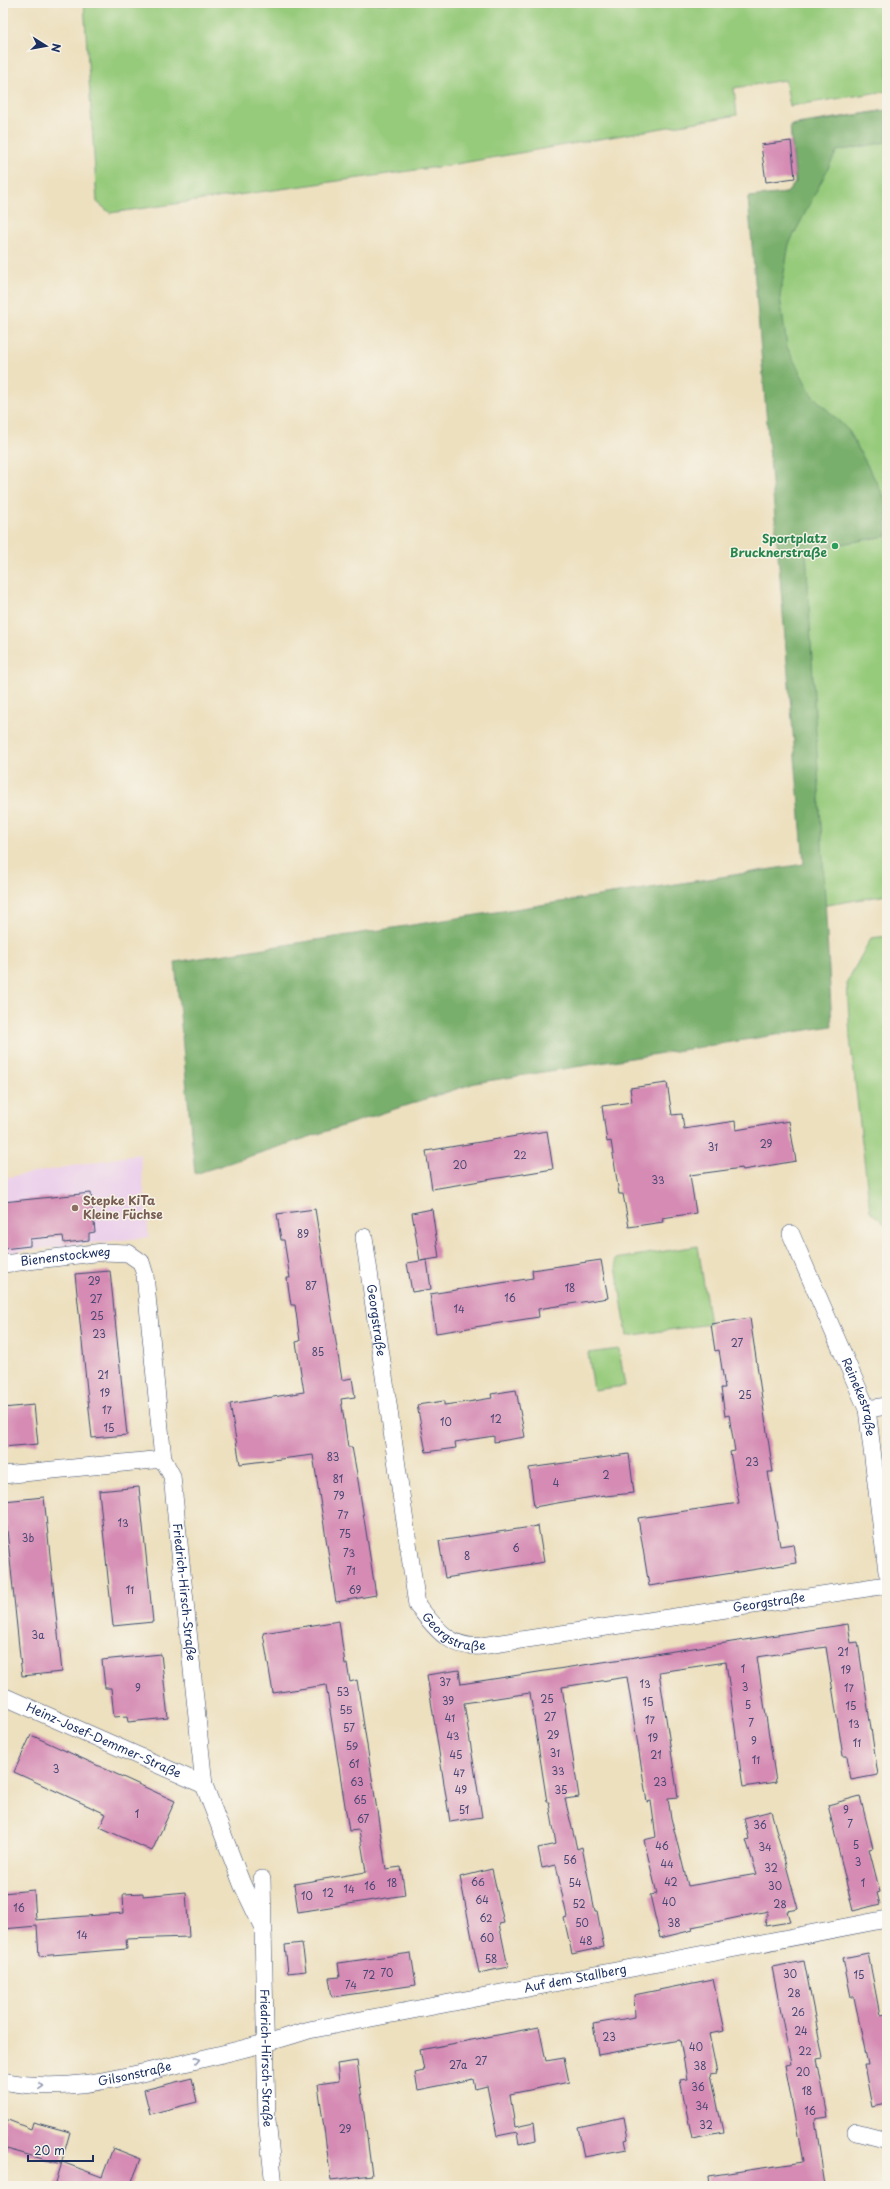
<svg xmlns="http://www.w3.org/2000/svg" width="890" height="2189" font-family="'Playpen Sans',sans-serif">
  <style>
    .built { fill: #ecd1eb }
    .green { fill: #97cb7c; stroke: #597d6d }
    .forest { fill: #79af6c; stroke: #4a6f65 }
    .building { fill: #d58bb4 }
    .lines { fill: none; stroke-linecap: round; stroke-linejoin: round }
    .minor-casing { stroke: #3a4a6d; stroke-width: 18 }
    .minor { stroke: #fff; stroke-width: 17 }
    .oneway { stroke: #8d97ae }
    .leisure-dot { fill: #2e9e5b; stroke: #f7f3e8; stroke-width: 1.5 }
    .education-dot { fill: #8d6e63; stroke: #f7f3e8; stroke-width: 1.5 }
    .labels { text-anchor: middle; stroke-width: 3; stroke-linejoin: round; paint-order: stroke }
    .number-label { font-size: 10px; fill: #4a4674 }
    .leisure-label { font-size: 12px; font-weight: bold; fill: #27864d; stroke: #f7f3e8; text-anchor: end }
    .education-label { font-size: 12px; font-weight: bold; fill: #785e54; stroke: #f7f3e8; text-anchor: start }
    .street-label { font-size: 12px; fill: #1b2f5e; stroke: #f7f3e8 }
  </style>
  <rect width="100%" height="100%" fill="#f7f3e8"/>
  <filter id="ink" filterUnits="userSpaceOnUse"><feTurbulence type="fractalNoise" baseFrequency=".025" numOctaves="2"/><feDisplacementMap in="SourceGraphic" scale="8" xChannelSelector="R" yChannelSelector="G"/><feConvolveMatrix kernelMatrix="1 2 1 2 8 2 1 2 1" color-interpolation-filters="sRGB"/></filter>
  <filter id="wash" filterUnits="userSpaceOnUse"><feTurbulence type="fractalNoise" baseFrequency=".012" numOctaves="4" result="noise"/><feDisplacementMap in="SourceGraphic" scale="16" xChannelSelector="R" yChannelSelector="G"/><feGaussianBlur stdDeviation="0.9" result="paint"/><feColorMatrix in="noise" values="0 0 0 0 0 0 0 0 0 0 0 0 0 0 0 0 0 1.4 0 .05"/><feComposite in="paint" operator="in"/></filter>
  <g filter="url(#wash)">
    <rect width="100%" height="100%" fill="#ede0bf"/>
    <polygon class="built" points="140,1154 149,1237 3,1253 3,1178"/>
    <g class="green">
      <polygon points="84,3 887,3 887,91 790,106 785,80 734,88 737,115 445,166 110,213 97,202"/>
      <polygon points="887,110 887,895 821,906 748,198 787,193 795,183 790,125"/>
      <polygon points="887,936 887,1226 870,1211 850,1038 847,982 871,938"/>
      <polygon points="698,1246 710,1324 627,1336 615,1259"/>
      <polygon points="619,1349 625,1386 594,1390 588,1353"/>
    </g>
    <polygon class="forest" points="887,110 887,142 837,151 789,244 780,296 787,347 811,394 849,431 887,502 887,536 806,550 832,1026 475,1083 195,1174 175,962 804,864 748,197 787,193 796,182 790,126"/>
    <g id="blocks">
      <g class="building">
        <polygon points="791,141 795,178 766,182 761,145"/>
        <polygon points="667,1083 672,1115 682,1114 684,1129 735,1121 736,1130 789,1121 796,1161 743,1170 742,1168 690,1175 696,1213 662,1218 663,1222 629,1227 623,1194 619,1194 611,1141 607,1142 602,1106 632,1102 630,1088"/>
        <polygon points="547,1131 553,1169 432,1189 426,1151"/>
        <polygon points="91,1193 95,1232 89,1233 89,1240 64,1243 63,1236 30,1239 30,1246 3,1249 3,1202"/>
        <polygon points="315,1209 342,1380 352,1378 355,1397 341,1399 348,1447 352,1447 357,1474 376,1595 336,1602 313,1455 240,1464 230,1404 304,1392 296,1342 300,1341 295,1305 291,1305 287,1278 290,1278 284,1240 281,1240 277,1214"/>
        <polygon points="432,1209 439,1258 420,1261 412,1213"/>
        <polygon points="427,1260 431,1289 412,1292 407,1263"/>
        <polygon points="601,1260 608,1298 538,1309 539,1317 436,1333 430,1294 533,1278 532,1270"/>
        <polygon points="110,1271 127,1435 92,1438 75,1274"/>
        <polygon points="750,1318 773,1472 768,1472 780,1546 793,1544 796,1563 649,1586 638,1518 739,1503 730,1452 735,1451 729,1415 725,1416 721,1388 725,1388 719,1350 715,1351 711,1324"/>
        <polygon points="516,1390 525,1437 494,1442 494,1436 474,1439 455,1442 456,1448 426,1452 417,1405 444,1401 444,1405 468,1402 492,1398 491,1394"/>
        <polygon points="34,1405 38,1444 3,1447 3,1408"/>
        <polygon points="629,1454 634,1493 605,1496 604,1495 534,1507 529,1468"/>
        <polygon points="139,1487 153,1622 113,1626 99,1491"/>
        <polygon points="44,1497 62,1672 22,1676 4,1501"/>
        <polygon points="538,1526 544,1562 445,1578 439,1541"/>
        <polygon points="339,1621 345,1664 347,1664 350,1682 357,1680 386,1869 401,1867 405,1895 298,1912 294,1884 366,1872 359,1830 349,1831 326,1685 273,1693 263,1633"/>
        <polygon points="848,1624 851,1643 858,1642 878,1775 851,1780 847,1756 843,1756 826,1647 757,1657 776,1782 743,1787 726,1662 659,1672 678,1797 668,1798 671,1818 688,1886 757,1874 746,1840 749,1839 744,1818 771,1811 798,1909 787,1911 790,1922 765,1926 768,1911 692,1927 693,1930 660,1938 650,1895 657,1894 644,1840 656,1837 651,1801 647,1802 627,1677 562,1687 579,1797 565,1799 577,1849 582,1847 595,1911 597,1911 604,1947 572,1954 564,1918 567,1917 556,1865 542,1868 538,1848 556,1844 549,1802 547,1802 530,1693 464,1703 482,1817 450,1822 427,1675 459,1670 461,1684"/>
        <polygon points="161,1654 168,1718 128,1722 127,1716 114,1717 111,1688 105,1688 102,1660"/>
        <polygon points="31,1735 175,1801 152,1851 100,1827 106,1814 14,1772"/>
        <polygon points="860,1796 873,1848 869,1849 880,1892 877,1893 880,1904 853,1911 828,1805"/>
        <polygon points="492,1869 504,1923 499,1924 508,1967 479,1973 460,1877"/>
        <polygon points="34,1890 36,1920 124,1913 123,1894 143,1893 143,1896 186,1892 189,1937 126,1939 127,1949 39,1956 37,1926 3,1929 3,1893"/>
        <polygon points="302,1943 306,1971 288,1973 285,1945"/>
        <polygon points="411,1953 416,1985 332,1997 329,1978 340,1977 338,1963"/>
        <polygon points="868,1953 880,2015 887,2014 887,2104 872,2107 864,2065 868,2065 854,1997 851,1997 843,1958"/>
        <polygon points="804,1961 823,2058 817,2059 828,2117 815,2119 825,2186 709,2186 708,2176 803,2162 785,2065 791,2064 772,1967"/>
        <polygon points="713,1979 724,2031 709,2034 717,2073 711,2074 723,2132 692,2138 680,2080 687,2079 680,2040 598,2055 593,2024 635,2017 634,1995"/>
        <polygon points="539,2027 546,2061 564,2058 569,2082 510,2094 515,2127 534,2123 536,2140 519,2144 517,2132 497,2136 487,2086 475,2089 473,2079 418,2090 415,2073 424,2071 420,2050"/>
        <polygon points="357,2061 372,2175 331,2180 318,2084 339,2081 337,2064"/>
        <polygon points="192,2078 197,2102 150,2114 144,2090"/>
        <polygon points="624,2117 628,2139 625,2140 627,2149 584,2157 578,2127"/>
        <polygon points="3,2118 31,2129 33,2122 70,2132 61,2164 3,2148"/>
        <polygon points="113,2148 141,2159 130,2186 55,2186 62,2162 102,2177"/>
      </g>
    </g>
  </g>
  <g filter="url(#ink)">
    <use href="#blocks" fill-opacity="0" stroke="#3a4a6d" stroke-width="1"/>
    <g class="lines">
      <defs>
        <g id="minor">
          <path id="s1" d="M791 1234 867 1409 887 1572"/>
          <path id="s2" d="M364 1237 417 1605C435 1627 449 1649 481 1646L887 1585"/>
          <path id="s3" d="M3 1264 103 1252 128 1253 141 1262 145 1275 163 1459 172 1476 204 1785 242 1884 264 1930"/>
          <polyline points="867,1409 887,1406"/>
          <polyline points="3,1475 163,1459"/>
          <path id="s4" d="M3 1696 204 1785"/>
          <path id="s5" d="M262 1879 267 2120 274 2186"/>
          <path id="s6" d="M3 2081C63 2094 121 2078 180 2064 224 2054 267 2044 309 2030L887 1919"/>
          <polyline points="856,2132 887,2140"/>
        </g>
      </defs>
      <use href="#minor" class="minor-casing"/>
      <use href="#minor" class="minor"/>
    </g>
    <defs><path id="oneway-chevron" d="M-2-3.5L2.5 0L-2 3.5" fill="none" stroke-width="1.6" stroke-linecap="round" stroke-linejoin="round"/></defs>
    <g class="oneway">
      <use href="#oneway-chevron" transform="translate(197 2060) rotate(-13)"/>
      <use href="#oneway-chevron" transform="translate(41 2086) rotate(3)"/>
    </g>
  </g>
  <circle class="leisure-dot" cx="835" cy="546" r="4"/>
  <circle class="education-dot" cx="75" cy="1208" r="4"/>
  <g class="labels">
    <g class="number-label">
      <text x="766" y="1148">29</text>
      <text x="713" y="1151">31</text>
      <text x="520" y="1159">22</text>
      <text x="460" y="1169">20</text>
      <text x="658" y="1184">33</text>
      <text x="303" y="1238">89</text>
      <text x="94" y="1285">29</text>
      <text x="311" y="1290">87</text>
      <text x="570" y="1292">18</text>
      <text x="510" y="1302">16</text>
      <text x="96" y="1303">27</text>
      <text x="459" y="1313">14</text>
      <text x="97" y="1320">25</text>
      <text x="99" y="1338">23</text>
      <text x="737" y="1347">27</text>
      <text x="318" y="1356">85</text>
      <text x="103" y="1379">21</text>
      <text x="105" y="1397">19</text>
      <text x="745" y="1399">25</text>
      <text x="107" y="1414">17</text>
      <text x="496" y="1423">12</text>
      <text x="446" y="1426">10</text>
      <text x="109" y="1432">15</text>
      <text x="333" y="1461">83</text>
      <text x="752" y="1466">23</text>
      <text x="606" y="1479">2</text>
      <text x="338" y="1483">81</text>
      <text x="556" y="1487">4</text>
      <text x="339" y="1500">79</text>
      <text x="343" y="1519">77</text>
      <text x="123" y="1527">13</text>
      <text x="345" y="1538">75</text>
      <text x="28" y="1542">3b</text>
      <text x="516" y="1552">6</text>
      <text x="349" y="1557">73</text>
      <text x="467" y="1560">8</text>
      <text x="351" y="1575">71</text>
      <text x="130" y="1594">11</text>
      <text x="355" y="1594">69</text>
      <text x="38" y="1639">3a</text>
      <text x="843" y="1656">21</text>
      <text x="743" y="1673">1</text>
      <text x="846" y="1674">19</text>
      <text x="445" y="1686">37</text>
      <text x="645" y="1688">13</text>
      <text x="745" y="1691">3</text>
      <text x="138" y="1692">9</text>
      <text x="849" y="1692">17</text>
      <text x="343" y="1696">53</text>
      <text x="547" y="1703">25</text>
      <text x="448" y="1705">39</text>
      <text x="648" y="1706">15</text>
      <text x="748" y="1709">5</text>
      <text x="851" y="1710">15</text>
      <text x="346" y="1714">55</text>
      <text x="550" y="1721">27</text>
      <text x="450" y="1722">41</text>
      <text x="650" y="1724">17</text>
      <text x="751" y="1727">7</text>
      <text x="854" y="1728">13</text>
      <text x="349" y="1732">57</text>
      <text x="553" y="1739">29</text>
      <text x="453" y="1740">43</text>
      <text x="653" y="1742">19</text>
      <text x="754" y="1745">9</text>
      <text x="857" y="1747">11</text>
      <text x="352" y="1750">59</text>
      <text x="555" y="1757">31</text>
      <text x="456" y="1759">45</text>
      <text x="656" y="1759">21</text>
      <text x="756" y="1764">11</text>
      <text x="354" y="1768">61</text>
      <text x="56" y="1773">3</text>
      <text x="558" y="1775">33</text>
      <text x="459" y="1777">47</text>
      <text x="357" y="1786">63</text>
      <text x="660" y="1786">23</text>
      <text x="461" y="1794">49</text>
      <text x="561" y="1794">35</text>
      <text x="360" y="1804">65</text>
      <text x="464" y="1814">51</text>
      <text x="846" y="1814">9</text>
      <text x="137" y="1818">1</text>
      <text x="363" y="1823">67</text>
      <text x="850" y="1828">7</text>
      <text x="760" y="1829">36</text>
      <text x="856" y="1849">5</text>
      <text x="662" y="1850">46</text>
      <text x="765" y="1851">34</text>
      <text x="570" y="1864">56</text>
      <text x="858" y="1866">3</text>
      <text x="667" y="1868">44</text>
      <text x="771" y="1872">32</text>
      <text x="478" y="1886">66</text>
      <text x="671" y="1886">42</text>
      <text x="392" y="1887">18</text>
      <text x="575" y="1887">54</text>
      <text x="863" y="1887">1</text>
      <text x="370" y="1890">16</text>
      <text x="775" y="1890">30</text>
      <text x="349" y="1893">14</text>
      <text x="328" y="1897">12</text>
      <text x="307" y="1900">10</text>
      <text x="482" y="1904">64</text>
      <text x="669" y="1906">40</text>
      <text x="579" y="1908">52</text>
      <text x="780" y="1908">28</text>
      <text x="19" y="1912">16</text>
      <text x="486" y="1922">62</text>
      <text x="582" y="1927">50</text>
      <text x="674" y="1927">38</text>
      <text x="82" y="1939">14</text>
      <text x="487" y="1942">60</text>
      <text x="586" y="1945">48</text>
      <text x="491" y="1963">58</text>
      <text x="387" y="1977">70</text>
      <text x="790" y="1978">30</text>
      <text x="369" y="1979">72</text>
      <text x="859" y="1979">15</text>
      <text x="351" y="1989">74</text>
      <text x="794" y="1997">28</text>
      <text x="798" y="2016">26</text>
      <text x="801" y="2035">24</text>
      <text x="609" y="2041">23</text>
      <text x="696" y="2051">40</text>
      <text x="805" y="2055">22</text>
      <text x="481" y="2065">27</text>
      <text x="458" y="2069">27a</text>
      <text x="700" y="2070">38</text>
      <text x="803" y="2076">20</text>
      <text x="698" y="2091">36</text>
      <text x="807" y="2095">18</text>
      <text x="702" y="2110">34</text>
      <text x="810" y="2115">16</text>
      <text x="706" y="2129">32</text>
      <text x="345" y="2133">29</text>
    </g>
    <g class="leisure-label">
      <text x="827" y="543">Sportplatz<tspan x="827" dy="14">Brucknerstraße</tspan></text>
    </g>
    <g class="education-label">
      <text x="83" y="1205">Stepke KiTa<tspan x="83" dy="14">Kleine Füchse</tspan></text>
    </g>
    <g class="street-label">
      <text dy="4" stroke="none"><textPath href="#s3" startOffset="63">Bienenstockweg</textPath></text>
      <text dy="4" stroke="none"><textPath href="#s2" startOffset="84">Georgstraße</textPath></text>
      <text dy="4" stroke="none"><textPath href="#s1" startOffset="177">Reinekestraße</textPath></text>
      <text dy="4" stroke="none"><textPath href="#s3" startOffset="476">Friedrich-Hirsch-Straße</textPath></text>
      <text dy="4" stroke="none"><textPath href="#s2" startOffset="743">Georgstraße</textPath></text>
      <text dy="4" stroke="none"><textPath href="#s2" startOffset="420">Georgstraße</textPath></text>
      <text dy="4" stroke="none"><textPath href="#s4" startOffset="110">Heinz-Josef-Demmer-Straße</textPath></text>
      <text dy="4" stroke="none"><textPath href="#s6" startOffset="584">Auf dem Stallberg</textPath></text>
      <text dy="4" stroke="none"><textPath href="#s5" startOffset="179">Friedrich-Hirsch-Straße</textPath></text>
      <text dy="4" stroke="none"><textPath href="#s6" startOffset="133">Gilsonstraße</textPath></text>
    </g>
  </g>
  <rect width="890" height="2189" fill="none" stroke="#f7f3e8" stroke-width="16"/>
  <g transform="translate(46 46) rotate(101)" stroke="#f7f3e8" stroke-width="3" paint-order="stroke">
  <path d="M0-3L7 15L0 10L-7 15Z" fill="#1b2f5e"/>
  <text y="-6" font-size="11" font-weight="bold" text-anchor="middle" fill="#1b2f5e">N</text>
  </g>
  <path d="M28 2155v6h65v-6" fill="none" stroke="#1b2f5e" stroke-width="2"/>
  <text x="34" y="2155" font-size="12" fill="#1b2f5e" stroke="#f7f3e8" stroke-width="3" paint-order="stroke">20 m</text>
</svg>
